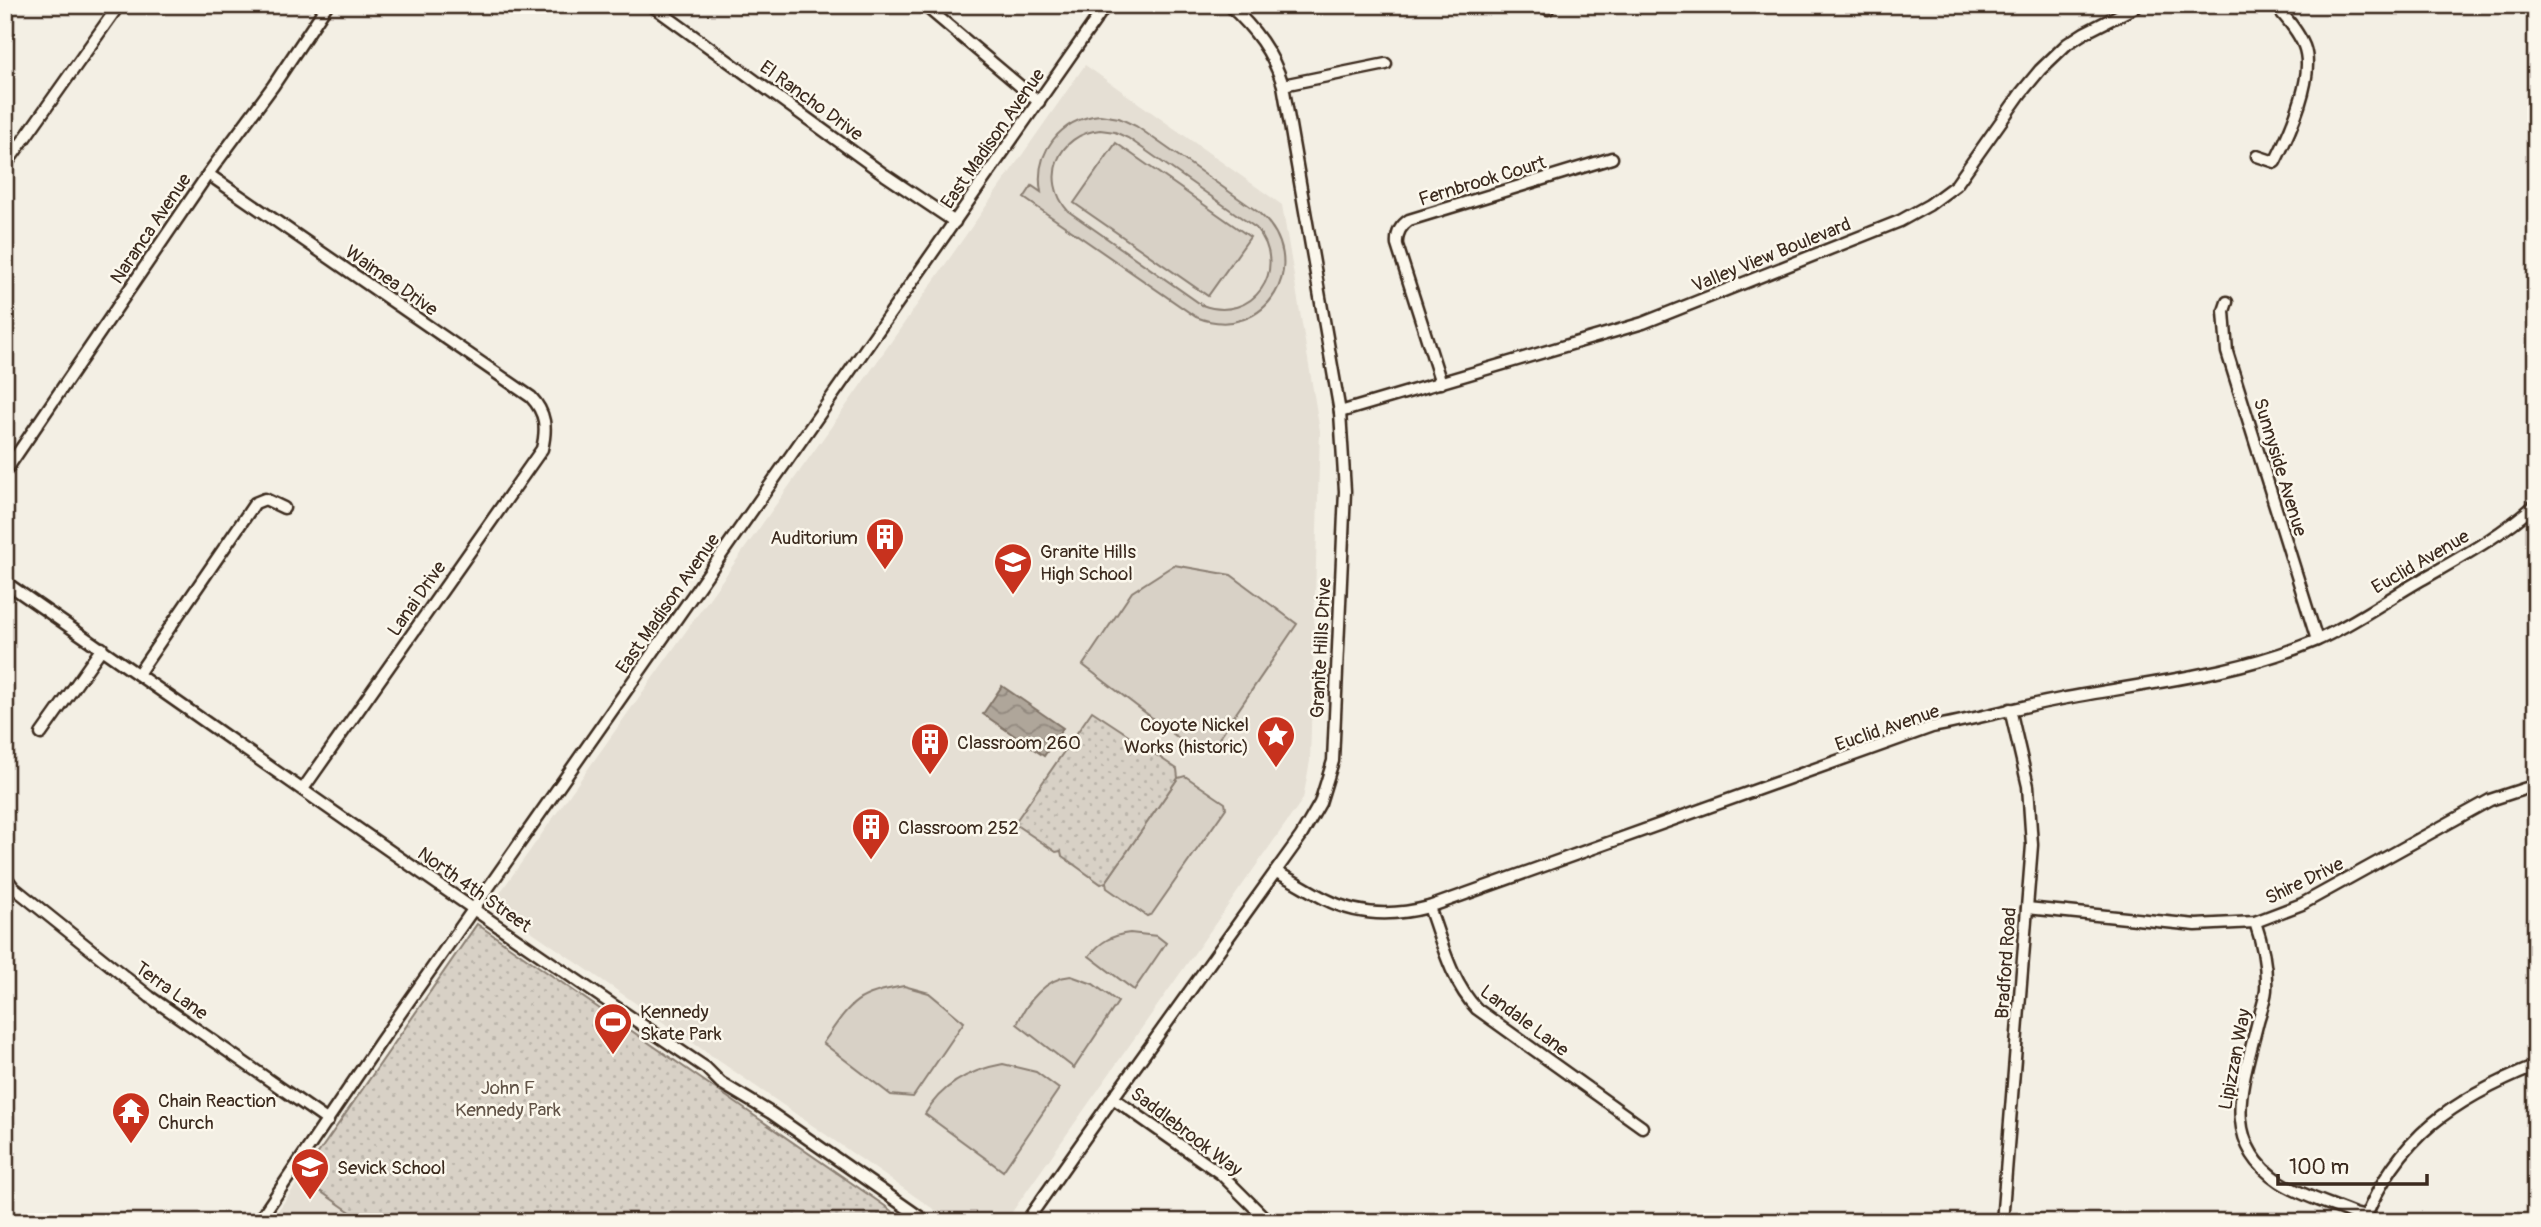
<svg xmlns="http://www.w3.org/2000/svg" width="2541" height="1227" font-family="Pangolin,sans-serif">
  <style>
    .built { fill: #e5dfd4 }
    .grass { fill: #d8d1c6; stroke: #8a7e72; stroke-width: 2; fill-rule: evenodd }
    .park { fill: url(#park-dots); stroke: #8a7e72; stroke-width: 2 }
    .water { fill: url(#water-waves); stroke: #817468; stroke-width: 2 }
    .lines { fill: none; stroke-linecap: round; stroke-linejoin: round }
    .minor-casing { stroke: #3b2a1e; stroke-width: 15 }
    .minor { stroke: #fbf7ec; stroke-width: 10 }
    .labels { text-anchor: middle; stroke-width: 5; stroke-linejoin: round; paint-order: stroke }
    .street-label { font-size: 19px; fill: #3b2a1e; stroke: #fbf7ec }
    .poi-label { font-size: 19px; fill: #3b2a1e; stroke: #fbf7ec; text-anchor: start }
    .park-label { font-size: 19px; fill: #625448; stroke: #fbf7ec }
  </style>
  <defs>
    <pattern id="park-dots" width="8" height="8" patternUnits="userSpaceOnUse" patternTransform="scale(1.75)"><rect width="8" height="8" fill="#d8d1c6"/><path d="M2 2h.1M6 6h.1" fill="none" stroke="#bab4aa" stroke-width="1.8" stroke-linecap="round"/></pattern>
    <pattern id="water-waves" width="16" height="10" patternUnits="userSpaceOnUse" patternTransform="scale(1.75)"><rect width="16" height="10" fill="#afa69a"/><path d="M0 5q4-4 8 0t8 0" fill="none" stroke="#90877d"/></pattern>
  </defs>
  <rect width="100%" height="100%" fill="#f3efe4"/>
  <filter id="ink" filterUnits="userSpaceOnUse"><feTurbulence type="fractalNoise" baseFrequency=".0143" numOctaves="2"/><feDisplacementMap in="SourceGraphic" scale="14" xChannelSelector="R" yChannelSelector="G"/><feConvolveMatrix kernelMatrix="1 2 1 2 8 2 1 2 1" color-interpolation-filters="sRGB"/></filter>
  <g filter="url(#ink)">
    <g class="built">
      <polygon points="1085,65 1282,205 1320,431 1310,761 1303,799 1005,1222 952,1222 492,904 851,399"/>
      <polygon points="301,1178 365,1222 270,1222"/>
    </g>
    <g class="grass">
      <path d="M1100 115 1119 118 1136 126 1258 212C1316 261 1266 345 1196 317L1024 198 1032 186 1041 192C1034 152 1060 119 1100 115ZM1100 130 1115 132 1128 138 1256 228C1291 269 1253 324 1202 305L1068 211C1040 179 1058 134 1100 130Z"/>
      <polygon points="1116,143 1250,237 1208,296 1074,203"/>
      <polygon points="1174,565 1231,575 1297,624 1213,747 1189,746 1083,665 1132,592"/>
      <polygon points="1185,776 1225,803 1226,808 1152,914 1147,916 1107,888 1106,882 1178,778"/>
      <path d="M1130 933 1157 936 1166 943 1134 990 1089 956C1100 942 1112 935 1130 933Z"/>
      <path d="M1071 976 1093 984 1118 1002 1074 1068 1017 1024C1027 1002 1046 978 1071 976Z"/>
      <path d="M904 986 929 993 964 1022 913 1097 891 1095 823 1043C851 1003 854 994 904 986Z"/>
      <path d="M1003 1064 1036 1072 1059 1089 1003 1171 925 1114C942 1084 970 1070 1003 1064Z"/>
    </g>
    <g class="park">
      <polygon points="1092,711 1133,738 1134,745 1140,744 1177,769 1178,778 1106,882 1101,884 1062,856 1061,851 1056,852 1016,825 1016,821"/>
      <polygon points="477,924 885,1206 905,1222 365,1222 301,1178"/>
    </g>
    <polygon class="water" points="1002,686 1063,728 1044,756 983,714"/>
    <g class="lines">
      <defs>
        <g id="minor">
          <polyline points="651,5 885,175 955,222"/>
          <polyline points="924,5 1039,102"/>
          <polyline points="1547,5 1548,9"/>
          <polyline points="1283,85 1386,64"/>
          <path d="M2257 156 2275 162C2289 134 2316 77 2304 46 2298 31 2286 18 2275 5"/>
          <polyline points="5,166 119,5"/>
          <path d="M208 174 531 397C546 413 547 428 542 449L303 789"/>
          <polyline points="2227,302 2224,311 2227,352 2317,640"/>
          <path d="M1441 383 1397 245C1396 234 1400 226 1409 220L1612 158"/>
          <polyline points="1340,412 1643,323 1900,221 1929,205 1956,185 2021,93 2040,70 2067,44 2084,33 2139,5"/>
          <polyline points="5,472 208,174 273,86 327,5"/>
          <path d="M5 582C239 744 470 910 706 1068L721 1083 771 1113 927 1222"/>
          <polyline points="138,674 255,503 265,499 284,508"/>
          <polyline points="41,734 102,648"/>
          <path d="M1276 872C1293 880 1309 891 1325 899 1358 916 1395 916 1429 907L1932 727C1975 719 2018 707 2061 699 2146 683 2234 675 2315 641 2352 625 2386 600 2421 580 2461 557 2501 536 2536 504"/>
          <polyline points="5,876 13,887 150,997 328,1121"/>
          <path d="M1429 907C1442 942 1451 982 1477 1009L1642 1127"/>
          <polyline points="2027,908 2196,925 2255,922 2302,904 2490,800 2536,785"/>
          <path d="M2255 922C2262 942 2267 968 2266 990 2265 1000 2261 1011 2258 1021 2244 1080 2218 1141 2280 1182 2302 1196 2330 1204 2354 1214L2366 1217"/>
          <polyline points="1113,1098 1221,1174 1269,1222"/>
          <path d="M2364 1221C2398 1136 2454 1099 2536 1066"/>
          <polyline points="258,1222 381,1041 1106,5"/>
          <path d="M1026 1222 1113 1098 1301 836 1320 803 1333 761 1345 491 1340 412 1283 85C1272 51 1255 29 1229 5"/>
          <polyline points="2002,1222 2032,845 2028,786 2010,709"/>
        </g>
      </defs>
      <use href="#minor" class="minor-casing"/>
      <use href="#minor" class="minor"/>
    </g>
  </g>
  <defs>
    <symbol id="building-pin" viewBox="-11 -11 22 30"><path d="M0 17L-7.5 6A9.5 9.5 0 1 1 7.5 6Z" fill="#c8321e" stroke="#fbf7ec"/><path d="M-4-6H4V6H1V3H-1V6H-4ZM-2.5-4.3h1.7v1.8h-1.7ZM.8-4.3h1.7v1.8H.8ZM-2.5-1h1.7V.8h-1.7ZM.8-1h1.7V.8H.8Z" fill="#fff"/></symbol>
    <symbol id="school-pin" viewBox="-11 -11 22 30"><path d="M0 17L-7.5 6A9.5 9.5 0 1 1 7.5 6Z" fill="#c8321e" stroke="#fbf7ec"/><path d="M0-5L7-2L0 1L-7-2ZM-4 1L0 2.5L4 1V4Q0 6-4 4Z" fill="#fff"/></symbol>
    <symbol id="sight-pin" viewBox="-11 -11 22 30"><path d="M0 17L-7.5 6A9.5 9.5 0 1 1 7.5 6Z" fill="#c8321e" stroke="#fbf7ec"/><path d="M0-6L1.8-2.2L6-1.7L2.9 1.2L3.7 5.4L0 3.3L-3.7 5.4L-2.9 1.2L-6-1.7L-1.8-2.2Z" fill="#fff"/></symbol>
    <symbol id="stadium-pin" viewBox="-11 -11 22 30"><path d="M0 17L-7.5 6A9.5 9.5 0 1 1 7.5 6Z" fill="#c8321e" stroke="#fbf7ec"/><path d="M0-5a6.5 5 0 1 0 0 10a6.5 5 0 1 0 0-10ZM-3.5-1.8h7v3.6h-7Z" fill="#fff"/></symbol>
    <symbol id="temple-pin" viewBox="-11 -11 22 30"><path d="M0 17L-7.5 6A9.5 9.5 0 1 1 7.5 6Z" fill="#c8321e" stroke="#fbf7ec"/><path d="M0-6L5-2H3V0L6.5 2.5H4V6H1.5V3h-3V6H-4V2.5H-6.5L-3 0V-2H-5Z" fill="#fff"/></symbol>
  </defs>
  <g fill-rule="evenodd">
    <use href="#building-pin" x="863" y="515" width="44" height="60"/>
    <use href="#school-pin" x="991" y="540" width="44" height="60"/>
    <use href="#sight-pin" x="1254" y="713" width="44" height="60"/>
    <use href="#building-pin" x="908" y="720" width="44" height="60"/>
    <use href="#building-pin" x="849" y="805" width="44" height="60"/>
    <use href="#stadium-pin" x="591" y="1000" width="44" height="60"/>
    <use href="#temple-pin" x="109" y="1089" width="44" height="60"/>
    <use href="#school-pin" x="288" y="1145" width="44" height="60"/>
  </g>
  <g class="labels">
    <g class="street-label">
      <text transform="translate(812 100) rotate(36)" y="7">El Rancho Drive</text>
      <text transform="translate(992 138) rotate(-55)" y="7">East Madison Avenue</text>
      <text transform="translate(1482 180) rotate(-17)" y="7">Fernbrook Court</text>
      <text transform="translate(150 228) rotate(-56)" y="7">Naranca Avenue</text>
      <text transform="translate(1771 254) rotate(-22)" y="7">Valley View Boulevard</text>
      <text transform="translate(392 280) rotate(35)" y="7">Waimea Drive</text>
      <text transform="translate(2281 467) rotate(73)" y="7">Sunnyside Avenue</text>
      <text transform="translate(2420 561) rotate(-30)" y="7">Euclid Avenue</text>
      <text transform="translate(416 598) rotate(-55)" y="7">Lanai Drive</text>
      <text transform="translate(667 603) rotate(-55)" y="7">East Madison Avenue</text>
      <text transform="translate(1320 648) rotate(-87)" y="7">Granite Hills Drive</text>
      <text transform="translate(1887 727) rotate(-19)" y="7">Euclid Avenue</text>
      <text transform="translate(2304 880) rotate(-26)" y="7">Shire Drive</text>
      <text transform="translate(475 889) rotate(35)" y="7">North 4th Street</text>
      <text transform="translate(2005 963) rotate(-86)" y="7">Bradford Road</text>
      <text transform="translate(172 990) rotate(36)" y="7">Terra Lane</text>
      <text transform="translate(1525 1020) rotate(37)" y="7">Landale Lane</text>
      <text transform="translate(2234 1059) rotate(-79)" y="7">Lipizzan Way</text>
      <text transform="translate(1187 1131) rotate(37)" y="7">Saddlebrook Way</text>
    </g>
    <g class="poi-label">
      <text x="858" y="544" text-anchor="end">Auditorium</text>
      <text x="1040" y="558">Granite Hills<tspan x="1040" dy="22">High School</tspan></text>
      <text x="1249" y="731" text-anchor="end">Coyote Nickel<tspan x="1249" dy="22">Works (historic)</tspan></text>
      <text x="957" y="749">Classroom 260</text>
      <text x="898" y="834">Classroom 252</text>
      <text x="640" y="1018">Kennedy<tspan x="640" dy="22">Skate Park</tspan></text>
      <text x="158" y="1107">Chain Reaction<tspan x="158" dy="22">Church</tspan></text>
      <text x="337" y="1174">Sevick School</text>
    </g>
    <g class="park-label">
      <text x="508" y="1094">John F<tspan x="508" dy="22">Kennedy Park</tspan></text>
    </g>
  </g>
  <rect width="2541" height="1227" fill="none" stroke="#fbf7ec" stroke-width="28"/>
  <rect x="14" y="14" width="2513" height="1199" fill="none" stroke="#3b2a1e" stroke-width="2.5" filter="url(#ink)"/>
  <path d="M2278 1174v10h149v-10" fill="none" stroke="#3b2a1e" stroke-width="3.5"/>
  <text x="2289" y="1174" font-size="21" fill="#3b2a1e" stroke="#fbf7ec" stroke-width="5" paint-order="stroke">100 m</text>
</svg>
